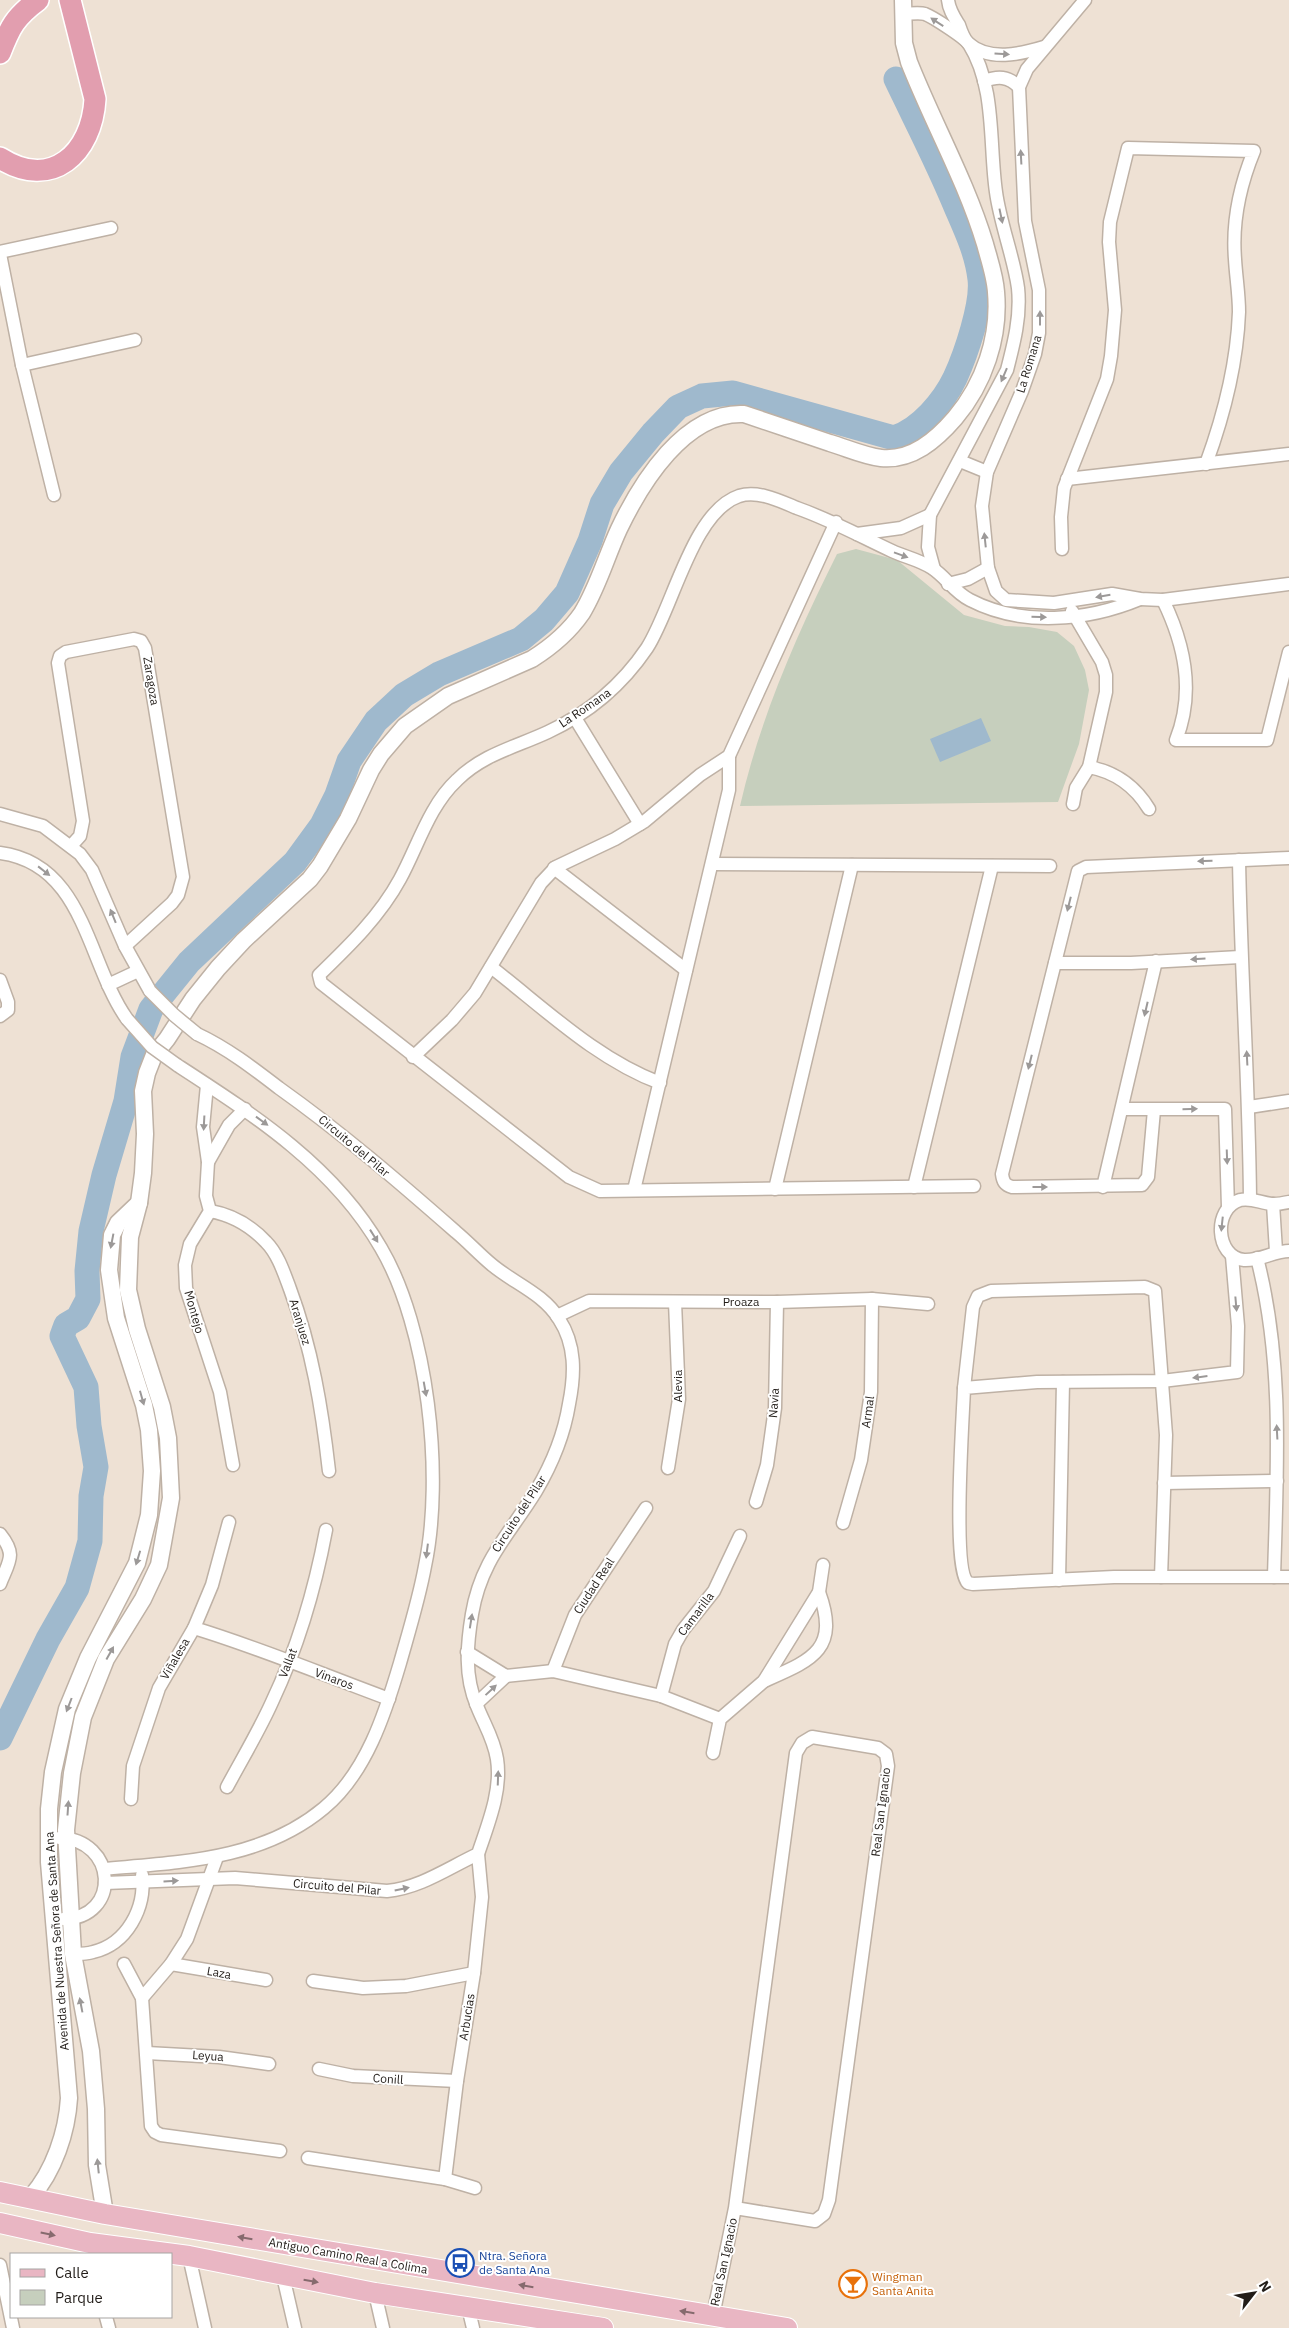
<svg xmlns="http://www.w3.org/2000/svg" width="1289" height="2328" font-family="'IBM Plex Sans',sans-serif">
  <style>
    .green { fill: #c6cfbd }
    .water { fill: #9fb9cd }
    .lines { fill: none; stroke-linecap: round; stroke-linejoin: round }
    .river { stroke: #9fb9cd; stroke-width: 25 }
    .minor-casing { stroke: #beb1a5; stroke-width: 15 }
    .tertiary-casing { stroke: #beb1a5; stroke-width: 19 }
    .primary-casing { stroke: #fff; stroke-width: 22 }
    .trunk-casing { stroke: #fff; stroke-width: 24 }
    .minor { stroke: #fff; stroke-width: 12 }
    .tertiary { stroke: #fff; stroke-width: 16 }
    .primary { stroke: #e9b6c3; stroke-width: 20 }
    .trunk { stroke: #e29eaf; stroke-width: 21 }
    .minor-bridge-casing { stroke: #beb1a5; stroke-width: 15; stroke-linecap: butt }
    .minor-bridge { stroke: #fff; stroke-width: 12 }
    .oneway { fill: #9c9998 }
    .oneway2 { fill: #866a6e }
    .labels { text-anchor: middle; stroke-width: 4; stroke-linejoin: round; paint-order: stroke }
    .street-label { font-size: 12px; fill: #221d19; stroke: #fff }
    .transit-label { font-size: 12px; fill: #164399; stroke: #fff; text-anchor: start }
    .food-label { font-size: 12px; fill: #c56008; stroke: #fff; text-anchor: start }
  </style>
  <rect width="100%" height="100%" fill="#eee1d4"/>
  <path class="green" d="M856 549 897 560 964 615 1005 626 1029 627 1057 632 1074 646 1085 670 1089 690 1079 744 1058 802 740 806C760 718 797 634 837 554Z"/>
  <polygon class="water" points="981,718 991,741 940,762 930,739"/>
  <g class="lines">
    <path class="river" d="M0 1738 48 1639 77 1588 90 1541 91 1496 96 1467 89 1426 86 1387 62 1336 66 1325 78 1318 88 1299 87 1271 91 1231 104 1175 126 1101 133 1057 151 1009 189 962 295 862 322 825 337 795 349 761 376 721 404 695 439 674 521 639 544 620 567 593 590 541 602 504 621 472 653 433 678 407 702 396 733 393 894 438C920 430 944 401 955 378 966 354 983 304 980 279 977 253 966 230 956 207 938 163 916 121 896 79"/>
    <defs>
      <g id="minor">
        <path d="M948 0C949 10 954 17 959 25 961 31 964 39 968 43 989 62 1021 54 1044 47"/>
        <polyline points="1085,0 1027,69 1019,87 1025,221 1039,290 1039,333 1035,354 1022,391 987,472 982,506 988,568 996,591 1006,600 1054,603 1112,594 1140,599 1163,600 1289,584"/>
        <path d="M902 14C909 14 919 12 925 14 933 17 965 38 969 44 996 87 989 144 996 192 1000 223 1014 258 1018 288 1021 316 1014 343 1007 370L930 515 928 547 934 569"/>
        <path d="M984 81C998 76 1008 76 1019 87"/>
        <polyline points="0,252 111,228"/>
        <polyline points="0,254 22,365 54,495"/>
        <polyline points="22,365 135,340"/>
        <polyline points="960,461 987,472"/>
        <polyline points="1067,479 1289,454"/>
        <polyline points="857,534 901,528 930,515"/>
        <path d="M1062 549 1061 517 1064 488 1107 379 1111 356 1115 310 1109 242 1110 222 1128 148 1254 151C1240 185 1232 222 1235 259 1236 277 1239 294 1239 312 1237 365 1224 415 1206 464"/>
        <polyline points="948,584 968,579 988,568"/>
        <path d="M1163 600C1185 645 1195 692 1176 740H1267L1289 652"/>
        <polyline points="1072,611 1102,662 1106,675 1106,692 1089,767 1076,788 1073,804"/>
        <polyline points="575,718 640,824"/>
        <path d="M1089 767C1116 772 1135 786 1149 809"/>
        <polyline points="0,814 43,826 80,854 92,870 125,946 150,991"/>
        <polyline points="71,846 80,836 83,821 58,663 60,656 66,652 134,639 141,641 145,648 183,877 178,895 172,903 125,946"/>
        <path d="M0 853C85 864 87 963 127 1019"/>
        <path d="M1239 860C1241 973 1249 1085 1250 1199"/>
        <polyline points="712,864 1050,866"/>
        <polyline points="554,868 686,970"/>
        <polyline points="1055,963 1131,963 1240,957"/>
        <path d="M491 967C544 1008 596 1059 660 1083"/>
        <polyline points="0,980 8,1002 8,1010 0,1016"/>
        <polyline points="108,985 138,971"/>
        <polyline points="413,1057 452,1020 475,993 541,883 556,867 615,839 645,821 700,775 729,756 836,522"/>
        <polyline points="207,1085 203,1127 208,1162 206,1196 210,1211 190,1244 185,1265 186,1288 220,1392 233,1465"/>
        <polyline points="1249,1107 1289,1101"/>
        <polyline points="1123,1109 1225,1109 1228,1207"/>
        <path d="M1154 1110 1148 1177 1142 1185 1012 1187C1005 1185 1003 1182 1002 1174L1078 871 1086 867 1289 858"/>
        <polyline points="208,1162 229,1125 245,1109"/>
        <path d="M974 1186 600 1191 569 1177 321 983 319 975C349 946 380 916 400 879 418 846 429 806 457 780 483 754 516 747 548 732 589 713 622 685 647 648 673 608 692 512 739 496 758 490 780 501 797 508 831 520 860 536 892 551 905 557 920 560 932 568 946 577 954 592 970 600 1022 627 1087 621 1140 599"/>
        <polyline points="914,1187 992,866"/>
        <polyline points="1103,1187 1156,961"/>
        <polyline points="775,1189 852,865"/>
        <polyline points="634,1190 729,790 729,756"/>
        <path d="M1289 1202C1284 1203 1279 1204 1274 1204 1262 1204 1252 1197 1240 1200 1213 1208 1215 1257 1244 1260 1260 1261 1274 1251 1289 1251"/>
        <polyline points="1273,1204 1276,1251"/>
        <path d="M210 1211C233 1215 250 1225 266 1242 278 1254 284 1273 290 1289 312 1348 322 1409 329 1471"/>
        <path d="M1232 1256 1238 1326 1237 1372 1162 1381 1037 1382 964 1388C963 1417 952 1569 968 1583L973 1584 1114 1577H1289"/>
        <path d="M1257 1258C1284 1362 1277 1471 1274 1577"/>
        <polyline points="557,1316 589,1301 777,1302 872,1299 928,1304"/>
        <polyline points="964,1388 973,1307 978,1296 991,1291 1145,1287 1155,1291 1166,1435 1161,1577"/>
        <polyline points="668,1468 679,1399 675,1302"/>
        <polyline points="1164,1483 1277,1481"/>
        <polyline points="756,1502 767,1465 775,1408 777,1302"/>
        <polyline points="843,1523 861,1460 871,1392 872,1299"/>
        <path d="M0 1534C17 1555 9 1561 0 1584"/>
        <polyline points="1059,1580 1063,1382"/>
        <path d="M194 1628C260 1648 324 1675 389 1699"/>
        <polyline points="467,1652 506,1676 553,1671 661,1696 720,1719"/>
        <polyline points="553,1671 575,1615 646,1508"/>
        <path d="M764 1681C812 1660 840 1650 819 1592"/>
        <polyline points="661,1696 675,1644 683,1630 714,1591 740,1536"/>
        <polyline points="476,1704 506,1676"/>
        <polyline points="713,1753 720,1719 764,1681 819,1592 823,1565"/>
        <path d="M227 1787C242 1759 259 1731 272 1702 298 1647 315 1589 326 1530"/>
        <polyline points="131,1799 133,1766 159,1688 194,1628 202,1609 212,1585 229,1522"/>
        <path d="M59 1838C117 1839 122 1918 63 1919"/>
        <path d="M104 1869C181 1862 262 1860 324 1808 366 1773 385 1714 400 1663 409 1631 419 1599 425 1566 444 1476 428 1328 381 1248 334 1166 254 1115 177 1065"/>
        <path d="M105 1883 235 1878 387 1891C420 1888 448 1868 478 1854 488 1824 502 1791 497 1759 494 1739 484 1724 477 1706 464 1676 467 1644 472 1614 481 1560 509 1535 536 1491 552 1464 564 1435 569 1404 575 1374 576 1345 559 1319 543 1293 513 1283 491 1264 479 1254 468 1242 456 1232 399 1182 341 1132 279 1088 253 1068 227 1048 197 1034"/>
        <path d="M73 1954C79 1954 87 1954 93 1952 127 1944 146 1908 142 1875"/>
        <polyline points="124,1964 142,1998 151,2126 155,2132 161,2135 280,2151"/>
        <polyline points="171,1964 266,1980"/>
        <polyline points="313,1981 363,1988 406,1986 474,1973"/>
        <polyline points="142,1998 171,1964 187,1939 217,1857"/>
        <polyline points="147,2053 219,2057 269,2064"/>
        <polyline points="319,2069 353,2076 457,2081"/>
        <polyline points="308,2158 445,2179 475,2188"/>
        <polyline points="445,2179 457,2081 474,1973 482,1897 478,1854"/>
        <polyline points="189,2256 205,2328"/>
        <polyline points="0,2265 13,2328"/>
        <polyline points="283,2276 295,2328"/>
        <polyline points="375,2293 383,2328"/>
        <polyline points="468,2307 473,2328"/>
        <polyline points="713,2316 735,2208 796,1753 802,1743 812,1737 878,1748 886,1754 888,1766 829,2200 824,2214 815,2221 735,2208"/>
        <polyline points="106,2317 109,2328"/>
      </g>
      <g id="tertiary">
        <path d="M31 2197C54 2171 67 2132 69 2098L49 1862V1809L53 1772 67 1709 88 1658 137 1563 149 1515 152 1471 149 1430 144 1405 116 1318 109 1270 112 1235 118 1223 139 1203"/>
        <path d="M105 2214 97 2165 96 2109 91 2051 73 1954 66 1830 72 1773 83 1717 106 1659 143 1599 159 1565 171 1498 168 1438 162 1407 137 1329 128 1290 130 1237 139 1203 143 1173 145 1134 143 1091 147 1073 154 1055 167 1039 193 999 218 968 244 940 310 879 320 866 348 819 371 770 381 754 405 726 448 696 532 659C551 647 569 632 582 613 598 587 606 557 619 529 641 483 685 411 744 414 773 424 801 433 830 443 847 448 864 456 881 458 912 461 936 440 955 418 984 384 1000 337 996 292 995 276 989 259 985 244 966 181 933 123 909 62L904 43 903 0"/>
      </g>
      <g id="primary">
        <polyline points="0,2192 105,2214 787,2328"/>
        <polyline points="0,2223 90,2243 189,2256 375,2293 603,2328"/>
      </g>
      <g id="trunk">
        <path d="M0 53C10 27 15 17 38 0"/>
        <path d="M0 158C52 191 92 153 95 99L70 0"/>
      </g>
    </defs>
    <use href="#minor" class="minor-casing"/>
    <use href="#tertiary" class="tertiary-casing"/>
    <use href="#primary" class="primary-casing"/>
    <use href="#trunk" class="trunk-casing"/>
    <use href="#minor" class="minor"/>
    <use href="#tertiary" class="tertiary"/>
    <use href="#primary" class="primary"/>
    <use href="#trunk" class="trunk"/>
    <defs>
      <g id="minor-bridge">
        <polyline points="150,991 174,1015 197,1034"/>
        <polyline points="127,1019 152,1047 177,1065"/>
      </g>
    </defs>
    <use href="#minor-bridge" class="minor-bridge-casing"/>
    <use href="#minor-bridge" class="minor-bridge"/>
  </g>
  <defs><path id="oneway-solid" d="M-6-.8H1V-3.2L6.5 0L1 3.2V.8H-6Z" transform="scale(1.25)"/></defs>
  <g class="oneway">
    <use href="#oneway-solid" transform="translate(937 22) rotate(-147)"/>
    <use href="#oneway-solid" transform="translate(1002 54) rotate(4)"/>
    <use href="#oneway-solid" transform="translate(1021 157) rotate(-93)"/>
    <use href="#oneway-solid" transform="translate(1001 216) rotate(78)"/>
    <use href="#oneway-solid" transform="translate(1040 318) rotate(-90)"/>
    <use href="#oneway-solid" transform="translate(1004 375) rotate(113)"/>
    <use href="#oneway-solid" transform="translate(985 540) rotate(-96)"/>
    <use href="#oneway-solid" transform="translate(901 555) rotate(20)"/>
    <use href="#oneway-solid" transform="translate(1103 596) rotate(170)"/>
    <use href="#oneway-solid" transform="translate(1039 617) rotate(1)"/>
    <use href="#oneway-solid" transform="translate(1205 861) rotate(178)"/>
    <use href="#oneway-solid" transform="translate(44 871) rotate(38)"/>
    <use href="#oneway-solid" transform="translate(1069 904) rotate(104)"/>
    <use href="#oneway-solid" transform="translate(113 916) rotate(-112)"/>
    <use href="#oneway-solid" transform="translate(1198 959) rotate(177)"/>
    <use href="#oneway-solid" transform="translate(1146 1009) rotate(103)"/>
    <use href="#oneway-solid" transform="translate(1247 1058) rotate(-93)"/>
    <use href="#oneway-solid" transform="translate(1030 1062) rotate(104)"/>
    <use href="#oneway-solid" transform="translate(1190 1109) rotate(-1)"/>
    <use href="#oneway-solid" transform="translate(262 1121) rotate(36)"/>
    <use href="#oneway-solid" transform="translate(204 1123) rotate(93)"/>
    <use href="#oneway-solid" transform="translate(1227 1157) rotate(88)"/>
    <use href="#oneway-solid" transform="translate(1040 1187)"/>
    <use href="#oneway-solid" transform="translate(1222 1224) rotate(96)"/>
    <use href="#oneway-solid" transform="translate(374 1236) rotate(58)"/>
    <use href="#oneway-solid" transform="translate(112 1241) rotate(101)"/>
    <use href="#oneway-solid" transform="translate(1236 1304) rotate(85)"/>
    <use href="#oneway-solid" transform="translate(1200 1377) rotate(173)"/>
    <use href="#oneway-solid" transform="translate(425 1389) rotate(80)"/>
    <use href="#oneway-solid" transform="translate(142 1398) rotate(74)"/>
    <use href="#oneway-solid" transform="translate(1277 1432) rotate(-93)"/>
    <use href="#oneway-solid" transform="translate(427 1551) rotate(97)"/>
    <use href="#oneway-solid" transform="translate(138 1558) rotate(107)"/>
    <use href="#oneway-solid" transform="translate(471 1621) rotate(-81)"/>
    <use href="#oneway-solid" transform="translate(110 1653) rotate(-61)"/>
    <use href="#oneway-solid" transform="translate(491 1690) rotate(-43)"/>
    <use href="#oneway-solid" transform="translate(69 1705) rotate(111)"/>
    <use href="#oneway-solid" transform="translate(498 1778) rotate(-88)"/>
    <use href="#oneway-solid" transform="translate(68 1808) rotate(-86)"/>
    <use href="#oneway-solid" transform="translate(171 1881) rotate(-3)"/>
    <use href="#oneway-solid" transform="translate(402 1889) rotate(-12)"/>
    <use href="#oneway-solid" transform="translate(81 2005) rotate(-101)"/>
    <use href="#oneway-solid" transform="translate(98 2166) rotate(-96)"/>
  </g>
  <g class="oneway2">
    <use href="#oneway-solid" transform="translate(48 2234) rotate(12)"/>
    <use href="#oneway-solid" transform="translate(245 2238) rotate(-170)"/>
    <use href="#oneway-solid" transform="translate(311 2281) rotate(10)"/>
    <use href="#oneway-solid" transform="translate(526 2286) rotate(-170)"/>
    <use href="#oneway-solid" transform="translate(687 2312) rotate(-171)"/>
  </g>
  <defs>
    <symbol id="bus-ring" viewBox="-11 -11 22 22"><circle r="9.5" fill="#fff" stroke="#1a4fb4" stroke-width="1.5"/><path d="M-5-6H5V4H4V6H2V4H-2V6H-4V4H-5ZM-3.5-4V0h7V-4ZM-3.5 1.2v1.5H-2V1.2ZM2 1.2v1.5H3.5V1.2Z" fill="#1a4fb4"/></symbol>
    <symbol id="bar-ring" viewBox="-11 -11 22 22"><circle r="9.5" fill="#fff" stroke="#e8710a" stroke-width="1.5"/><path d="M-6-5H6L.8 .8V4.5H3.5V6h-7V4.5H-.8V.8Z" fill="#e8710a"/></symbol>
  </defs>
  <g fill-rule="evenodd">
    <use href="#bus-ring" x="444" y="2247" width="32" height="32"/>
    <use href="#bar-ring" x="837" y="2268" width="32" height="32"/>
  </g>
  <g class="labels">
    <g class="street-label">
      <text transform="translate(1029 364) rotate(-73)" y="4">La Romana</text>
      <text transform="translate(151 681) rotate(81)" y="4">Zaragoza</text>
      <text transform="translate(585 708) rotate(-34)" y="4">La Romana</text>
      <text transform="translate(354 1146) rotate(40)" y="4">Circuito del Pilar</text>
      <text x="741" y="1306">Proaza</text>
      <text transform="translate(194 1312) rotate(74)" y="4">Montejo</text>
      <text transform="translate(300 1322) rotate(73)" y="4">Aranjuez</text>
      <text transform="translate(678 1386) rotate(-90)" y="4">Alevia</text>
      <text transform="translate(774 1403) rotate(-86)" y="4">Navia</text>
      <text transform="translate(868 1412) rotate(-82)" y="4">Armal</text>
      <text transform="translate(519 1514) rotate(-57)" y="4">Circuito del Pilar</text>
      <text transform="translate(594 1586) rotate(-57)" y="4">Ciudad Real</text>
      <text transform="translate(696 1614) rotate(-53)" y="4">Camarilla</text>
      <text transform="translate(175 1659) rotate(-60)" y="4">Viñalesa</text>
      <text transform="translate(288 1663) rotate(-69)" y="4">Vallat</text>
      <text transform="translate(334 1679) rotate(20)" y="4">Vinaros</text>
      <text transform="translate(881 1812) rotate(-83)" y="4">Real San Ignacio</text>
      <text transform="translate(337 1887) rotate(5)" y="4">Circuito del Pilar</text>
      <text transform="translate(57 1941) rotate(-94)" y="4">Avenida de Nuestra Señora de Santa Ana</text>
      <text transform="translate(219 1973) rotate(10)" y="4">Laza</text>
      <text transform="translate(467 2017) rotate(-81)" y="4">Arbucias</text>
      <text transform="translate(208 2056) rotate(4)" y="4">Leyua</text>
      <text transform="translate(388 2079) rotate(4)" y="4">Conill</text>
      <text transform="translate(348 2256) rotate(10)" y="4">Antiguo Camino Real a Colima</text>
      <text transform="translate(724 2262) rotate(-78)" y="4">Real San Ignacio</text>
    </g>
    <g class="transit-label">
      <text x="479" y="2260">Ntra. Señora<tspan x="479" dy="14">de Santa Ana</tspan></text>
    </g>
    <g class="food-label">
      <text x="872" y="2281">Wingman<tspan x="872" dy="14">Santa Anita</tspan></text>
    </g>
  </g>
  <rect x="10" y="2253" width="162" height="65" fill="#ffffff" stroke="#a7a5a3"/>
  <rect x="20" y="2269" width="25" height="8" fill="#e9b6c3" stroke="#a7a5a3"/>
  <text x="55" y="2278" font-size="15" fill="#221d19">Calle</text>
  <rect x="20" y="2290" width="25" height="15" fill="#c6cfbd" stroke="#a7a5a3"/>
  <text x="55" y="2303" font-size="15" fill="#221d19">Parque</text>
  <g transform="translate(1254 2293) rotate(59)" stroke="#ffffff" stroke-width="4" paint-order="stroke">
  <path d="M0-4L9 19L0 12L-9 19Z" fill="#221d19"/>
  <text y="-8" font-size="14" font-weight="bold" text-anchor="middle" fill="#221d19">N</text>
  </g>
</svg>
